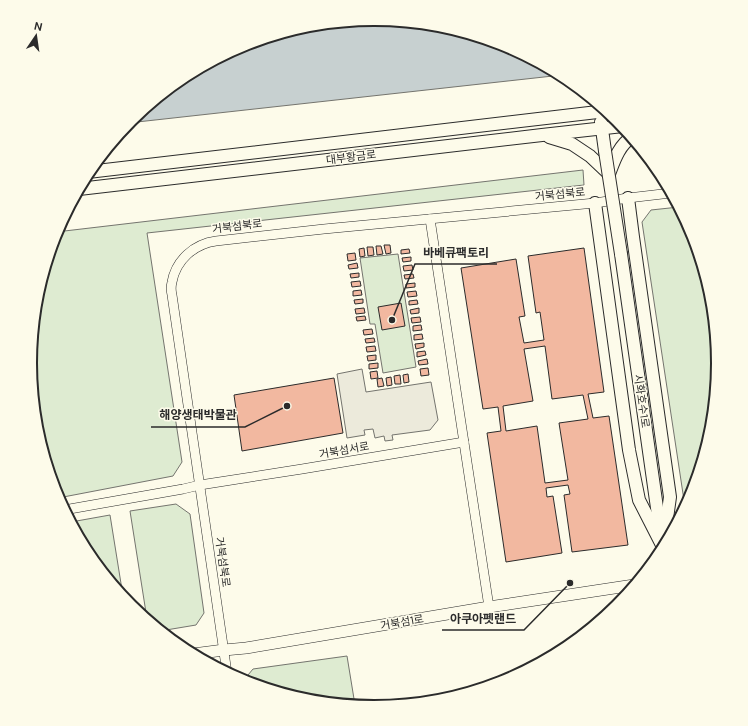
<svg xmlns="http://www.w3.org/2000/svg" width="748" height="726" font-family="'DM Sans','Noto Sans KR',sans-serif">
  <style>
    .green { fill: #deebd1; stroke: #74746e }
    .parking { fill: #eceadb; stroke: #74746e }
    .water { fill: #c7d0d0; stroke: #74746e }
    .building { fill: #f2b8a0; stroke: #2b2b2b; fill-rule: evenodd }
    .lines { fill: none; stroke-linecap: round; stroke-linejoin: round }
    .minor-casing { stroke: #2b2b2b; stroke-width: 10 }
    .tertiary-casing { stroke: #2b2b2b; stroke-width: 12 }
    .secondary-casing { stroke: #2b2b2b; stroke-width: 14 }
    .minor { stroke: #fdfbea; stroke-width: 9 }
    .tertiary { stroke: #fdfbea; stroke-width: 11 }
    .secondary { stroke: #fdfbea; stroke-width: 12 }
    .secondary-bridge-casing { stroke: #2b2b2b; stroke-width: 14; stroke-linecap: butt }
    .secondary-bridge { stroke: #fdfbea; stroke-width: 12 }
    .labels { text-anchor: middle; stroke-width: 3; stroke-linejoin: round; paint-order: stroke }
    .street-label { font-size: 11px; fill: #2b2b2b; stroke: #fdfbea }
    .rim { fill: none; stroke: #2b2b2b; stroke-width: 2 }
    .leader { fill: none; stroke: #2b2b2b; stroke-width: 1.5 }
    .callout-dot { fill: #2b2b2b; stroke: #fdfbea; stroke-width: 1.5 }
    .callout-label { font-size: 12px; text-anchor: middle; font-weight: bold; fill: #2b2b2b; stroke: #fdfbea; stroke-width: 3; stroke-linejoin: round; paint-order: stroke }
  </style>
  <rect width="100%" height="100%" fill="#fdfbea"/>
  <g class="green">
    <polygon points="583,170 584,185 147,233 182,462 173,476 58,498 56,494 37,430 30,363 37,296 56,232"/>
    <polygon points="679,207 692,232 711,296 718,363 711,430 692,495 685,507 642,222 651,210"/>
    <polygon points="398,254 416,367 383,373 375,324 370,324 360,258"/>
    <polygon points="176,504 190,514 204,613 196,625 160,631 147,619 130,511"/>
    <polygon points="110,515 123,596 88,554 71,522"/>
    <polygon points="347,656 355,705 307,700 243,681 253,669"/>
  </g>
  <polygon class="parking" points="362,369 366,392 431,382 438,420 430,430 392,435 393,440 385,441 384,436 375,438 373,429 364,430 365,435 347,438 337,374"/>
  <polygon class="water" points="374,19 441,26 506,45 562,75 128,123 131,120 183,77 243,45 307,26"/>
  <g class="building">
    <polygon points="384,245 390,245 391,253 386,254"/>
    <polygon points="376,246 381,246 383,254 377,255"/>
    <polygon points="367,247 373,247 374,255 368,256"/>
    <polygon points="364,248 365,256 360,257 359,249"/>
    <path d="M584 248 604 392 588 394 593 418 609 416 628 545 572 552 564 495 570 494 568 485 546 488 547 497 553 496 562 553 506 562 487 433 501 431 498 407 483 409 461 268 516 259 525 316 519 317 524 343 544 340 540 312 536 313 528 256ZM545 346 552 399 583 395 588 419 559 423 568 480 545 483 537 426 506 431 503 406 533 401 524 349Z"/>
    <polygon points="409,249 410,253 401,254 401,250"/>
    <polygon points="355,253 356,260 348,261 347,254"/>
    <polygon points="411,257 411,261 403,262 402,258"/>
    <polygon points="357,263 358,268 349,269 348,265"/>
    <polygon points="412,265 413,270 404,271 403,266"/>
    <polygon points="359,273 359,277 351,278 350,274"/>
    <polygon points="413,274 414,278 405,279 404,275"/>
    <polygon points="360,281 361,286 352,287 351,282"/>
    <polygon points="415,283 415,287 406,288 406,284"/>
    <polygon points="361,290 362,295 353,296 353,291"/>
    <polygon points="416,291 417,296 408,297 407,292"/>
    <polygon points="363,299 363,303 355,304 354,300"/>
    <polygon points="417,300 418,304 409,305 409,301"/>
    <polygon points="401,303 405,326 382,330 378,307"/>
    <polygon points="364,308 365,313 356,314 355,309"/>
    <polygon points="419,308 419,313 411,314 410,310"/>
    <polygon points="365,316 366,320 357,321 356,317"/>
    <polygon points="420,317 421,322 412,323 411,318"/>
    <polygon points="421,325 422,330 413,331 413,326"/>
    <polygon points="372,329 373,334 364,335 363,330"/>
    <polygon points="422,334 423,339 414,340 414,335"/>
    <polygon points="374,338 375,342 366,343 365,339"/>
    <polygon points="424,343 424,347 416,349 415,344"/>
    <polygon points="375,346 376,351 367,352 366,347"/>
    <polygon points="425,351 426,355 417,357 417,352"/>
    <polygon points="376,355 376,360 368,361 367,356"/>
    <polygon points="427,359 428,364 419,365 418,361"/>
    <polygon points="378,363 378,368 369,369 369,364"/>
    <polygon points="428,368 429,375 421,376 420,369"/>
    <polygon points="377,371 378,378 371,379 370,372"/>
    <polygon points="408,374 409,382 404,383 403,375"/>
    <polygon points="400,375 401,384 395,384 394,376"/>
    <polygon points="391,377 392,385 387,386 386,378"/>
    <polygon points="334,378 343,433 242,451 234,395"/>
    <polygon points="382,378 384,386 378,387 377,379"/>
  </g>
  <g class="lines">
    <defs>
      <g id="minor">
        <polyline points="430,219 489,607"/>
        <polyline points="64,510 183,489 200,485 302,469 464,442"/>
        <path d="M227 673 172 295C171 291 171 286 172 282 176 260 194 244 216 241L324 229 595 203 628 198 671 193"/>
      </g>
      <polyline id="tertiary" points="193,654 224,650 246,648 489,607 634,585"/>
      <g id="secondary">
        <polyline points="601,122 605,151"/>
        <path d="M549 137 572 144 590 156 609 174C614 161 619 145 632 137"/>
        <polyline points="88,172 606,111"/>
        <polyline points="79,189 542,135 623,126"/>
        <polyline points="628,198 633,237 670,497 663,547"/>
        <polyline points="595,203 629,450 639,500 663,547"/>
        <polyline points="621,254 661,536"/>
      </g>
    </defs>
    <use href="#minor" class="minor-casing"/>
    <use href="#tertiary" class="tertiary-casing"/>
    <use href="#secondary" class="secondary-casing"/>
    <use href="#minor" class="minor"/>
    <use href="#tertiary" class="tertiary"/>
    <use href="#secondary" class="secondary"/>
    <defs>
      <polyline id="secondary-bridge" points="605,151 621,254"/>
    </defs>
    <use href="#secondary-bridge" class="secondary-bridge-casing"/>
    <use href="#secondary-bridge" class="secondary-bridge"/>
  </g>
  <g class="labels">
    <g class="street-label">
      <text transform="translate(351 157) rotate(-7)" y="4">대부황금로</text>
      <text transform="translate(560 194) rotate(-6)" y="4">거북섬북로</text>
      <text transform="translate(237 226) rotate(-7)" y="4">거북섬북로</text>
      <text transform="translate(642 401) rotate(82)" y="4">시화호수1로</text>
      <text transform="translate(344 450) rotate(-10)" y="4">거북섬서로</text>
      <text transform="translate(223 562) rotate(82)" y="4">거북섬북로</text>
      <text transform="translate(402 622) rotate(-10)" y="4">거북섬1로</text>
    </g>
  </g>
  <path d="M0 0H748V726H0ZM37 363a337 337 0 1 1 674 0a337 337 0 1 1-674 0Z" fill="#fdfbea" fill-rule="evenodd"/>
  <path class="rim" d="M37 363a337 337 0 1 1 674 0a337 337 0 1 1-674 0Z"/>
  <path class="leader" d="M392 320L415 264H497M287 406L245 427H151M570 583L524 630H442"/>
  <g class="callout-dot">
    <circle cx="392" cy="320" r="4"/>
    <circle cx="287" cy="406" r="4"/>
    <circle cx="570" cy="583" r="4"/>
  </g>
  <g class="callout-label">
    <text x="456" y="257">바베큐팩토리</text>
    <text x="198" y="419">해양생태박물관</text>
    <text x="483" y="623">아쿠아펫랜드</text>
  </g>
  <g transform="translate(36 36) rotate(13)" stroke="#fdfbea" stroke-width="3" paint-order="stroke">
  <path d="M0-3L7 15L0 10L-7 15Z" fill="#2b2b2b"/>
  <text y="-6" font-size="11" font-weight="bold" text-anchor="middle" fill="#2b2b2b">N</text>
  </g>
</svg>
